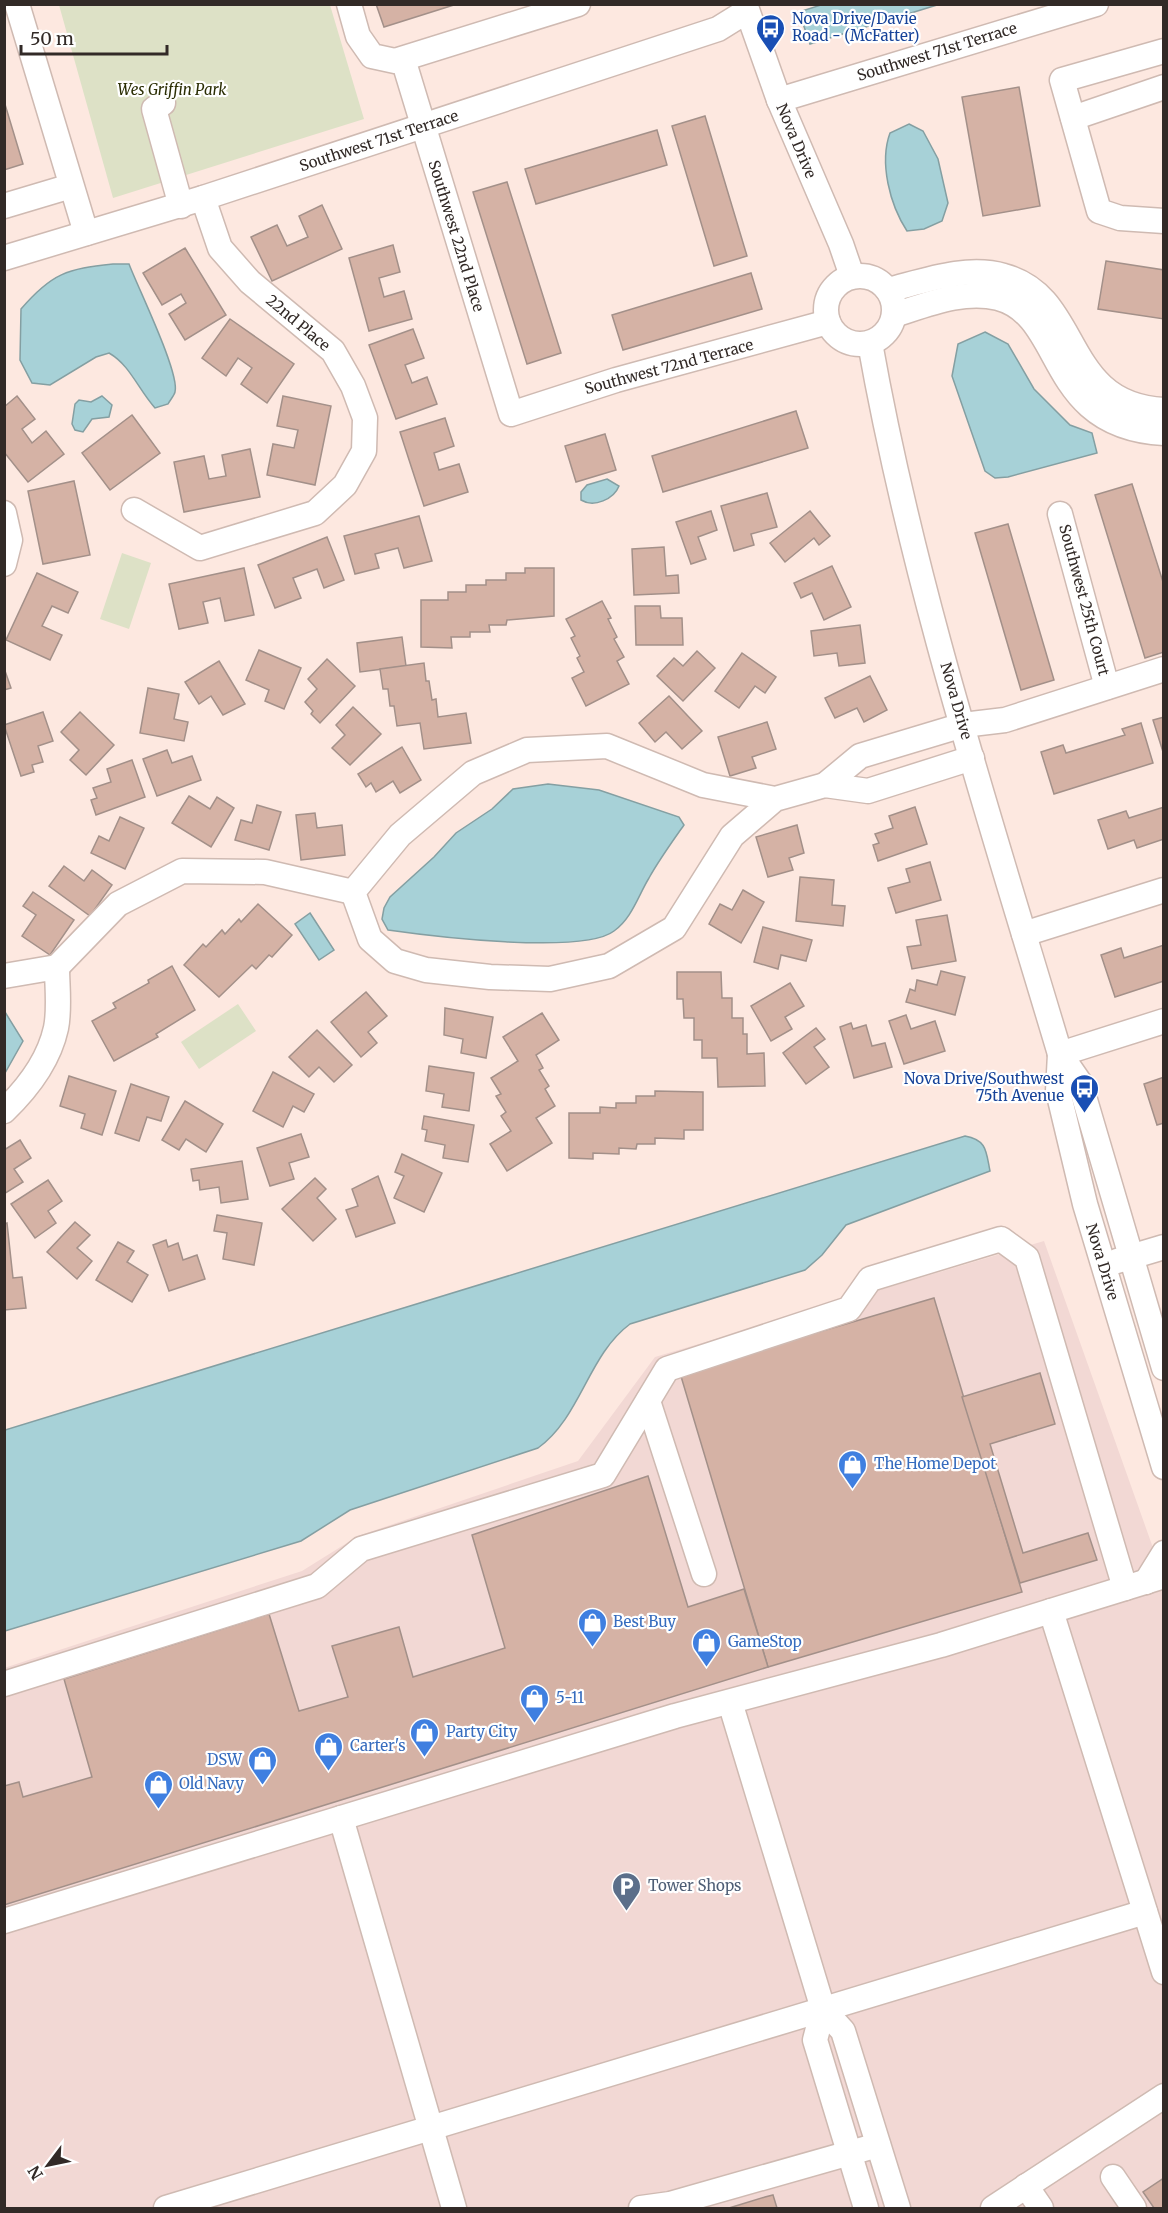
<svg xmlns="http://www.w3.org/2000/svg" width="1168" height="2213" font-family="Merriweather,serif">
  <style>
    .commercial { fill: #f2d8d4 }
    .green { fill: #dde1c6 }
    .water { fill: #a7d1d7; stroke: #849fa2; stroke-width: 1.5 }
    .building { fill: #d5b2a5; stroke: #a39089; stroke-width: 1.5 }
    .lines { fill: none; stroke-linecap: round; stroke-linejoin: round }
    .minor-casing { stroke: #cfbab2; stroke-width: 27 }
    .minor { stroke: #fff; stroke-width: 24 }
    .labels { text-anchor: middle; stroke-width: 4.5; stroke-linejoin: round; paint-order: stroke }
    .transit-label { font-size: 15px; fill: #164399; stroke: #fff; text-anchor: start }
    .street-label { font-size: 15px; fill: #322a27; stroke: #fff }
    .park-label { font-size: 15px; font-style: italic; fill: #2a2d03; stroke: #fff }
    .shop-label { font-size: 15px; fill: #366cbe; stroke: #fff; text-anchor: start }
    .service-label { font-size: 15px; fill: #4e5e75; stroke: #fff; text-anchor: start }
  </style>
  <rect width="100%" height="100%" fill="#fde8e0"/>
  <polygon class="commercial" points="1044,1241 1163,1576 1163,2208 5,2208 4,1668 302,1571 358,1536 578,1461 655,1357"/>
  <g class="green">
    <polygon points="59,5 330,5 364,119 113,198"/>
    <polygon points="122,553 151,563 129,629 100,619"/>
    <polygon points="238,1004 256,1031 199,1069 181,1042"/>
  </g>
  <g class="water">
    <polygon points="821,5 821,4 937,5 810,44 799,12"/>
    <path d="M909 124 923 131 938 159 948 203 942 221 924 229 907 231C890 205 879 163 890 133Z"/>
    <path d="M113 264H129C138 288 180 373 175 392 174 396 170 400 168 404L155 408C138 389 130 365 109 353L96 357 50 385 32 383 20 360 21 309C52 273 67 269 113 264Z"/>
    <polygon points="985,332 1008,344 1034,389 1070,425 1092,433 1097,453 1008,477 995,478 985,471 952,376 958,344"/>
    <polygon points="102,396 112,405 109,417 92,419 83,432 75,430 72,424 75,404 79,400 91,402"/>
    <path d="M607 479 619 486C614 499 594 508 581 500V492L587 485Z"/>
    <path d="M548 784 599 790 679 817 684 825C672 842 659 860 649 878 638 896 632 918 614 931 583 955 430 936 388 930L382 919 384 908 390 897 434 857 456 833 492 809 513 789Z"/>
    <polygon points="310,913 334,950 319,960 295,924"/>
    <polygon points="5,1012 23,1041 5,1073 4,1073"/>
    <path d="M965 1136C987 1140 986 1151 990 1171L846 1225 822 1255 805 1270 630 1324C588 1355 581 1417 538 1448L350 1510 301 1541 5 1631V1430Z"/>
  </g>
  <g class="building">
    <polygon points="376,4 457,4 384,27"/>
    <polygon points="1019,87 1040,206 983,216 962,97"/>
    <polygon points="4,101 23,164 4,170"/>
    <polygon points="705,116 747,256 714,266 672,126"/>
    <polygon points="657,130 667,165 536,204 525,169"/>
    <polygon points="507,182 561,353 527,364 473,192"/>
    <polygon points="322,205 342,249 272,281 251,237 277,225 287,246 308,237 299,216"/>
    <polygon points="393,245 400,272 379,278 384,297 404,291 412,319 369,331 349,258"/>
    <polygon points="185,248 226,315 185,340 169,314 186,303 181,294 162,305 143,273"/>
    <polygon points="1106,261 1164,270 1164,319 1098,309"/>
    <polygon points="751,273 762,309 623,350 612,315"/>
    <polygon points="230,319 294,364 267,403 241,384 252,368 238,358 226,376 202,358"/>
    <polygon points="413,329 424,358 405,365 412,383 427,377 437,404 396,419 369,345"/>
    <polygon points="17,396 35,419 22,429 32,443 46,431 64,454 28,482 4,452 4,407"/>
    <polygon points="283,396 331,406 315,485 267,475 273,444 294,448 298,430 277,426"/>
    <polygon points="796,411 808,448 663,492 652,456"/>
    <polygon points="132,415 160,453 110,490 82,453"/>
    <polygon points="445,418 454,446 434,453 439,470 459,464 468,492 424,506 400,432"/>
    <polygon points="605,434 616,470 576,482 565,446"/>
    <polygon points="250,449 260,497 184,512 174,462 204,456 209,479 226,476 222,455"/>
    <polygon points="74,481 90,555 43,564 28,491"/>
    <polygon points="1132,484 1164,585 1164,652 1145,658 1095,495"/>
    <polygon points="767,493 777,527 751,534 754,545 734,551 721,506"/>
    <polygon points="711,511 717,530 698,537 706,559 691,564 676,522"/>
    <polygon points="810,511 830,536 819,545 814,538 785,562 770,543"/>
    <polygon points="419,516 432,561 404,568 398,548 375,554 379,568 355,574 344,536"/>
    <polygon points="1008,524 1054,680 1021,690 975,533"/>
    <polygon points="327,537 344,580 324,588 317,569 293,578 301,598 275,608 258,565"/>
    <polygon points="664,547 666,576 678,575 679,593 634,595 632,549"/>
    <polygon points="832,566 851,607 824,620 812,593 801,598 794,583"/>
    <polygon points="244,568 254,615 225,621 220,598 203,602 208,623 179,629 169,584"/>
    <polygon points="525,568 554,568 554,616 507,620 506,625 489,625 490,632 470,632 470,637 451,637 452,648 421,647 421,600 448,600 448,592 466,592 466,585 486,585 486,580 506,580 506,573 525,573"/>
    <polygon points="37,573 78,592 68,613 52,606 42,626 62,635 50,660 6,640"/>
    <polygon points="602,601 611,618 608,619 617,637 614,639 624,657 617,661 629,684 586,706 572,678 584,672 577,658 580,656 571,638 575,636 566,619"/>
    <polygon points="635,606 660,606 661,618 682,618 683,645 636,645"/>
    <polygon points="860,625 865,663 839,666 837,653 814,656 811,631"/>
    <polygon points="402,637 406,666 360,672 357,643"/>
    <polygon points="259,650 301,668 284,709 265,701 269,690 246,680"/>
    <polygon points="697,651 715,668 683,701 657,676 674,658 683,666"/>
    <polygon points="742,653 776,677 765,693 755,686 739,708 715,691"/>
    <polygon points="327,659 355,686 320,723 311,714 313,711 305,702 317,689 308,679"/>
    <polygon points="219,661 245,704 223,715 211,696 199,704 185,682"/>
    <polygon points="424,663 426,681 429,681 432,700 436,699 438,717 466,713 471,743 424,749 420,723 397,726 394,706 390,706 388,689 383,689 380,669"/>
    <polygon points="4,668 11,688 4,690"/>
    <polygon points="870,676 887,710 864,722 857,708 835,718 825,698"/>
    <polygon points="148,688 179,694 174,719 188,722 184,741 140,733"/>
    <polygon points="669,696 702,731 682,749 666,732 655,742 639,723"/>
    <polygon points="353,707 381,734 350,765 332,748 345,735 336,725"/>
    <polygon points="43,712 53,741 38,746 43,762 32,765 34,772 21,776 4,725"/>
    <polygon points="80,712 114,745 86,775 70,760 79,750 61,732"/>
    <polygon points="1164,717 1164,755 1153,720"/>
    <polygon points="767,722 776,749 752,757 756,768 730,776 718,737"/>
    <polygon points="1141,723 1153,763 1054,794 1041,752 1063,745 1066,753 1125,735 1122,729"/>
    <polygon points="402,747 421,780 400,793 393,781 376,792 371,783 366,787 358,774"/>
    <polygon points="167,750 172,763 192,756 201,780 157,796 143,759"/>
    <polygon points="132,760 145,797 96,815 91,800 97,798 93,788 111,782 107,769"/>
    <polygon points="189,796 210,809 217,797 234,808 211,847 172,823"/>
    <polygon points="257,805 281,812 269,850 235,840 241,820 252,823"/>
    <polygon points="915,807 927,844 878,861 873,845 879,843 875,834 893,828 889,816"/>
    <polygon points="1164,807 1164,839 1137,848 1134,840 1108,849 1098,820 1126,811 1129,818"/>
    <polygon points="315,813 317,828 342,825 345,855 301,860 296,815"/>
    <polygon points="120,817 144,828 125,869 91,853 99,836 109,841"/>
    <polygon points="797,825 804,853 789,858 793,870 768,877 756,837"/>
    <polygon points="930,862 941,900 896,913 888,888 910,882 906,869"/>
    <polygon points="64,866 84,881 92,870 112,885 90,916 49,886"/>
    <polygon points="800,877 834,880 832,905 845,906 843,926 796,921"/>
    <polygon points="743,890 764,902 741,943 709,924 720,904 732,910"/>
    <polygon points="33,892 74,920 50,955 22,936 36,915 23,906"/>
    <polygon points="258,904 292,935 272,957 269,955 256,969 252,965 219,997 184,965 203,944 206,947 222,930 225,934 239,919 241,922"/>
    <polygon points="947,915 956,961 912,969 907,947 921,945 916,920"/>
    <polygon points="763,927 812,940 806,961 781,955 778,969 754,962"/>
    <polygon points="1164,945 1164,981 1115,997 1101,955 1121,948 1124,958"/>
    <polygon points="172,966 195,1010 156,1034 158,1037 114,1061 92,1021 116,1008 113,1003 149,983 148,980"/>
    <polygon points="941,971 965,977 955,1015 906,1002 910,989 915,991 917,980 937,985"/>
    <polygon points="677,972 721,972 722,998 732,998 732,1018 743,1018 743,1034 747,1034 747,1054 764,1053 765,1086 718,1087 717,1058 702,1058 702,1040 694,1040 694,1018 684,1018 683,999 677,999"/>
    <polygon points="790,983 804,1006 785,1017 792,1029 771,1041 751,1006"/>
    <polygon points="366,992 387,1016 368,1032 377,1043 361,1057 331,1022"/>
    <polygon points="445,1008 493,1017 486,1058 461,1053 463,1039 444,1035"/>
    <polygon points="542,1013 559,1040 536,1055 543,1068 539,1070 549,1086 545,1089 555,1106 536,1118 552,1143 507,1171 490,1144 511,1131 501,1116 506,1112 496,1096 501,1094 491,1078 518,1061 503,1037"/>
    <polygon points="906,1015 911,1029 935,1021 945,1051 904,1064 889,1021"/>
    <polygon points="851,1023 853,1029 866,1025 872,1046 885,1043 892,1067 854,1078 840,1027"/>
    <polygon points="816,1028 825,1039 814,1047 829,1067 806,1084 783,1053"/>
    <polygon points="317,1030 352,1065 334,1082 319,1067 309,1077 289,1057"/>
    <polygon points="429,1066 474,1073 469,1111 442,1107 444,1094 426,1091"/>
    <polygon points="273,1072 314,1094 304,1112 293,1106 283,1127 253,1111"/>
    <polygon points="69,1076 116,1091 102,1135 81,1128 85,1114 60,1106"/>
    <polygon points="1164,1077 1164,1123 1157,1125 1144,1084"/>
    <polygon points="131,1084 169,1097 161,1121 147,1117 139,1141 115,1133"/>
    <polygon points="655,1091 703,1092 703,1130 684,1130 684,1139 655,1138 655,1144 637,1144 636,1149 619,1148 619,1154 593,1153 593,1159 569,1158 569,1113 600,1113 600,1107 616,1108 616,1103 636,1103 636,1096 655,1096"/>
    <polygon points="185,1101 223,1124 206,1152 186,1139 179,1150 162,1140"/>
    <polygon points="424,1116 474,1125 468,1162 443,1158 445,1145 425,1141 427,1130 422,1129"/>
    <polygon points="301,1134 309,1157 289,1163 294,1179 270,1186 257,1148"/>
    <polygon points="20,1140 31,1158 14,1169 23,1182 4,1194 4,1150"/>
    <polygon points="402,1154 442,1173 424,1212 394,1198 404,1176 395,1172"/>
    <polygon points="242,1161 248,1199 221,1203 219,1187 200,1190 199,1180 193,1181 191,1169"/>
    <polygon points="378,1176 395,1223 356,1237 346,1210 358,1206 352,1189"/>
    <polygon points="315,1178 326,1189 317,1198 336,1219 313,1241 282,1209"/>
    <polygon points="48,1180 62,1201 48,1211 56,1223 35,1238 11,1204"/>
    <polygon points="217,1215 262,1223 254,1265 223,1259 227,1233 214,1231"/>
    <polygon points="75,1222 90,1235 77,1248 92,1261 77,1279 47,1252"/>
    <polygon points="7,1223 13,1278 22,1277 26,1308 4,1310 4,1224"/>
    <polygon points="166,1240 168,1247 178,1243 183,1260 197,1255 205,1279 169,1291 153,1245"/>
    <polygon points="118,1242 134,1251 127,1262 148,1275 132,1302 96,1280"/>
    <polygon points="934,1298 1022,1592 768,1667 680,1373"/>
    <polygon points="1040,1373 1055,1424 990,1444 1023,1553 1088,1533 1097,1560 1020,1583 962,1397"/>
    <polygon points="648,1476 688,1607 744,1589 768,1667 4,1905 4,1786 19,1782 23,1797 92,1777 64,1679 269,1614 299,1711 348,1697 332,1646 399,1627 413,1677 505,1648 472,1535"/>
    <polygon points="1164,2178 1164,2208 1154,2208 1143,2192"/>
    <polygon points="773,2195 777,2208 729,2208 765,2197"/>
  </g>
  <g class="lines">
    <defs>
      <g id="minor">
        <polyline points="17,4 86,233"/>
        <polyline points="349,4 358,36 372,56 395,61 578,4"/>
        <polyline points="745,4 779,100 841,244 852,276"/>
        <polyline points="1164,51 1062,80 1099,211 1120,218 1164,221"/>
        <polyline points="403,59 511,414 616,380 828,322"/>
        <polyline points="779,100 1096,4"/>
        <polyline points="163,103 154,109 181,206"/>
        <polyline points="1073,118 1164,87"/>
        <polyline points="4,206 71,186"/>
        <polyline points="4,258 203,198 718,29 747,11"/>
        <circle cx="860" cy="310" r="34"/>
        <path d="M888 290C924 281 967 265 1004 276 1083 297 1060 405 1164 410"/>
        <path d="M894 315C926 305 964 289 998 298 1067 316 1044 427 1164 433"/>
        <path d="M870 343C913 585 990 819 1060 1054L1080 1083 1164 1368"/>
        <polyline points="134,510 200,548 315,513 345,485 364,451 365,418 353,386 333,351 250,282 220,248 203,198"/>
        <polyline points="4,513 10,540 4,564"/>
        <polyline points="1060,514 1107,687"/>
        <polyline points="825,785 860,756 963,725 1005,720 1164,669"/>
        <polyline points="775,799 703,785 607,746 527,750 473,773 400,835 353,892 370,939 395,961 426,970 490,977 550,979 609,966 674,928 732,836 775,799 825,785 868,791 972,758"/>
        <polyline points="1024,934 1164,890"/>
        <polyline points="57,967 118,904 182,871 265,872 353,892"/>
        <path d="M4 976 57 967C57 986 60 1009 56 1028 49 1060 28 1088 4 1111"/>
        <polyline points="1060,1054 1058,1091 1085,1204 1164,1467"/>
        <polyline points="1060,1054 1164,1021"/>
        <polyline points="1117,1261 1164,1247"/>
        <polyline points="648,1401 704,1574"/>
        <polyline points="1146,1582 1164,1553"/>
        <polyline points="1051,1611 1164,1972"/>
        <polyline points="4,1684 317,1586 361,1549 603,1475 667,1369 849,1309 870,1279 1001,1239 1027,1258 1125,1588"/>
        <polyline points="730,1702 823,2009 843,2031 898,2208"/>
        <polyline points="341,1818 454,2208"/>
        <polyline points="4,1921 675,1716 941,1645 1164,1576"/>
        <polyline points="823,2009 815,2040 866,2208"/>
        <polyline points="1113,2177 1134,2208"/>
        <polyline points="1026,2186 1041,2208"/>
        <polyline points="166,2208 1145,1912"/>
        <polyline points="641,2208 670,2204 878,2145"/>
        <polyline points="993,2208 1164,2096"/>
      </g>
    </defs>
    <use href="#minor" class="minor-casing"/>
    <use href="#minor" class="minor"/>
  </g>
  <defs>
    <symbol id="bus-pin" viewBox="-11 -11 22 30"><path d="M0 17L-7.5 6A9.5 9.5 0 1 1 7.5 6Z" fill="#1a4fb4" stroke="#fff"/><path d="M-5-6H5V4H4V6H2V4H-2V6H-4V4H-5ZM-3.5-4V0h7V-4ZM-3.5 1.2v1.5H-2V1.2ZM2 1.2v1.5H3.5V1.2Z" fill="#fff"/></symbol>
    <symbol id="shop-pin" viewBox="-11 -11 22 30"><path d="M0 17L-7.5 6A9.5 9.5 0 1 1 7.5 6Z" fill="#3f7fe0" stroke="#fff"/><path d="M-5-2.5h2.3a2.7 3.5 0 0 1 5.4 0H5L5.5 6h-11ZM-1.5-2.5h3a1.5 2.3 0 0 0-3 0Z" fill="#fff"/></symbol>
    <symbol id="parking-pin" viewBox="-11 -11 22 30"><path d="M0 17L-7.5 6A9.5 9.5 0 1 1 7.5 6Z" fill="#5c6f8a" stroke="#fff"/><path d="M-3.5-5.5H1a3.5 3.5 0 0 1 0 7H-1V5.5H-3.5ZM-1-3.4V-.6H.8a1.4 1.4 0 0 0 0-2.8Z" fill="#fff"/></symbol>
  </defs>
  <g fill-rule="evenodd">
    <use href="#bus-pin" x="754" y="12" width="33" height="45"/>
    <use href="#bus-pin" x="1068" y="1072" width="33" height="45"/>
    <use href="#shop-pin" x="836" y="1448" width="33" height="45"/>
    <use href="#shop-pin" x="576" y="1606" width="33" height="45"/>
    <use href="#shop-pin" x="690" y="1626" width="33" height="45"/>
    <use href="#shop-pin" x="518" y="1682" width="33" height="45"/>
    <use href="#shop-pin" x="408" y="1716" width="33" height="45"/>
    <use href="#shop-pin" x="312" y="1730" width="33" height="45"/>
    <use href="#shop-pin" x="246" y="1744" width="33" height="45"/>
    <use href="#shop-pin" x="142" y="1768" width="33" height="45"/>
    <use href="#parking-pin" x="610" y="1870" width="33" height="45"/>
  </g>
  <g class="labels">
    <g class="transit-label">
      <text x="792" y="24">Nova Drive/Davie<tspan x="792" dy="17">Road - (McFatter)</tspan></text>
      <text x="1064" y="1084" text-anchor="end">Nova Drive/Southwest<tspan x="1064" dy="17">75th Avenue</tspan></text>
    </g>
    <g class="street-label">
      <text transform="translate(937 52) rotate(-17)" y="5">Southwest 71st Terrace</text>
      <text transform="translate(379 141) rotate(-18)" y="5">Southwest 71st Terrace</text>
      <text transform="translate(796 141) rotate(67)" y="5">Nova Drive</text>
      <text transform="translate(456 236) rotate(73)" y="5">Southwest 22nd Place</text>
      <text transform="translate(298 323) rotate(40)" y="5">22nd Place</text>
      <text transform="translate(669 367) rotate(-15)" y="5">Southwest 72nd Terrace</text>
      <text transform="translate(1084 600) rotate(75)" y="5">Southwest 25th Court</text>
      <text transform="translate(956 701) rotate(74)" y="5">Nova Drive</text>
      <text transform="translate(1102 1262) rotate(73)" y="5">Nova Drive</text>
    </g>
    <g class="park-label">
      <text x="172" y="95">Wes Griffin Park</text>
    </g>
    <g class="shop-label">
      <text x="874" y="1469">The Home Depot</text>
      <text x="613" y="1627">Best Buy</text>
      <text x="728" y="1647">GameStop</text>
      <text x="556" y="1703">5-11</text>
      <text x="446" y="1737">Party City</text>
      <text x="350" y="1751">Carter's</text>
      <text x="242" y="1765" text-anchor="end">DSW</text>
      <text x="179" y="1789">Old Navy</text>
    </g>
    <g class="service-label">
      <text x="648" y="1891">Tower Shops</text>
    </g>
  </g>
  <rect width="1168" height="2213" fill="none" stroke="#322a27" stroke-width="12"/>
  <g transform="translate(48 2165) rotate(238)" stroke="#ffffff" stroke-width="4.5" paint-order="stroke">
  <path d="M0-4.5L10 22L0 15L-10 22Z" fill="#322a27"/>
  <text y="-9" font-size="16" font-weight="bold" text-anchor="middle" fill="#322a27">N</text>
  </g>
  <path d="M21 45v9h146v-9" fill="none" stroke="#322a27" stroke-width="3"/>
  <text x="30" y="45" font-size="18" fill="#322a27" stroke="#ffffff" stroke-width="4.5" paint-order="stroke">50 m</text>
</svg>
